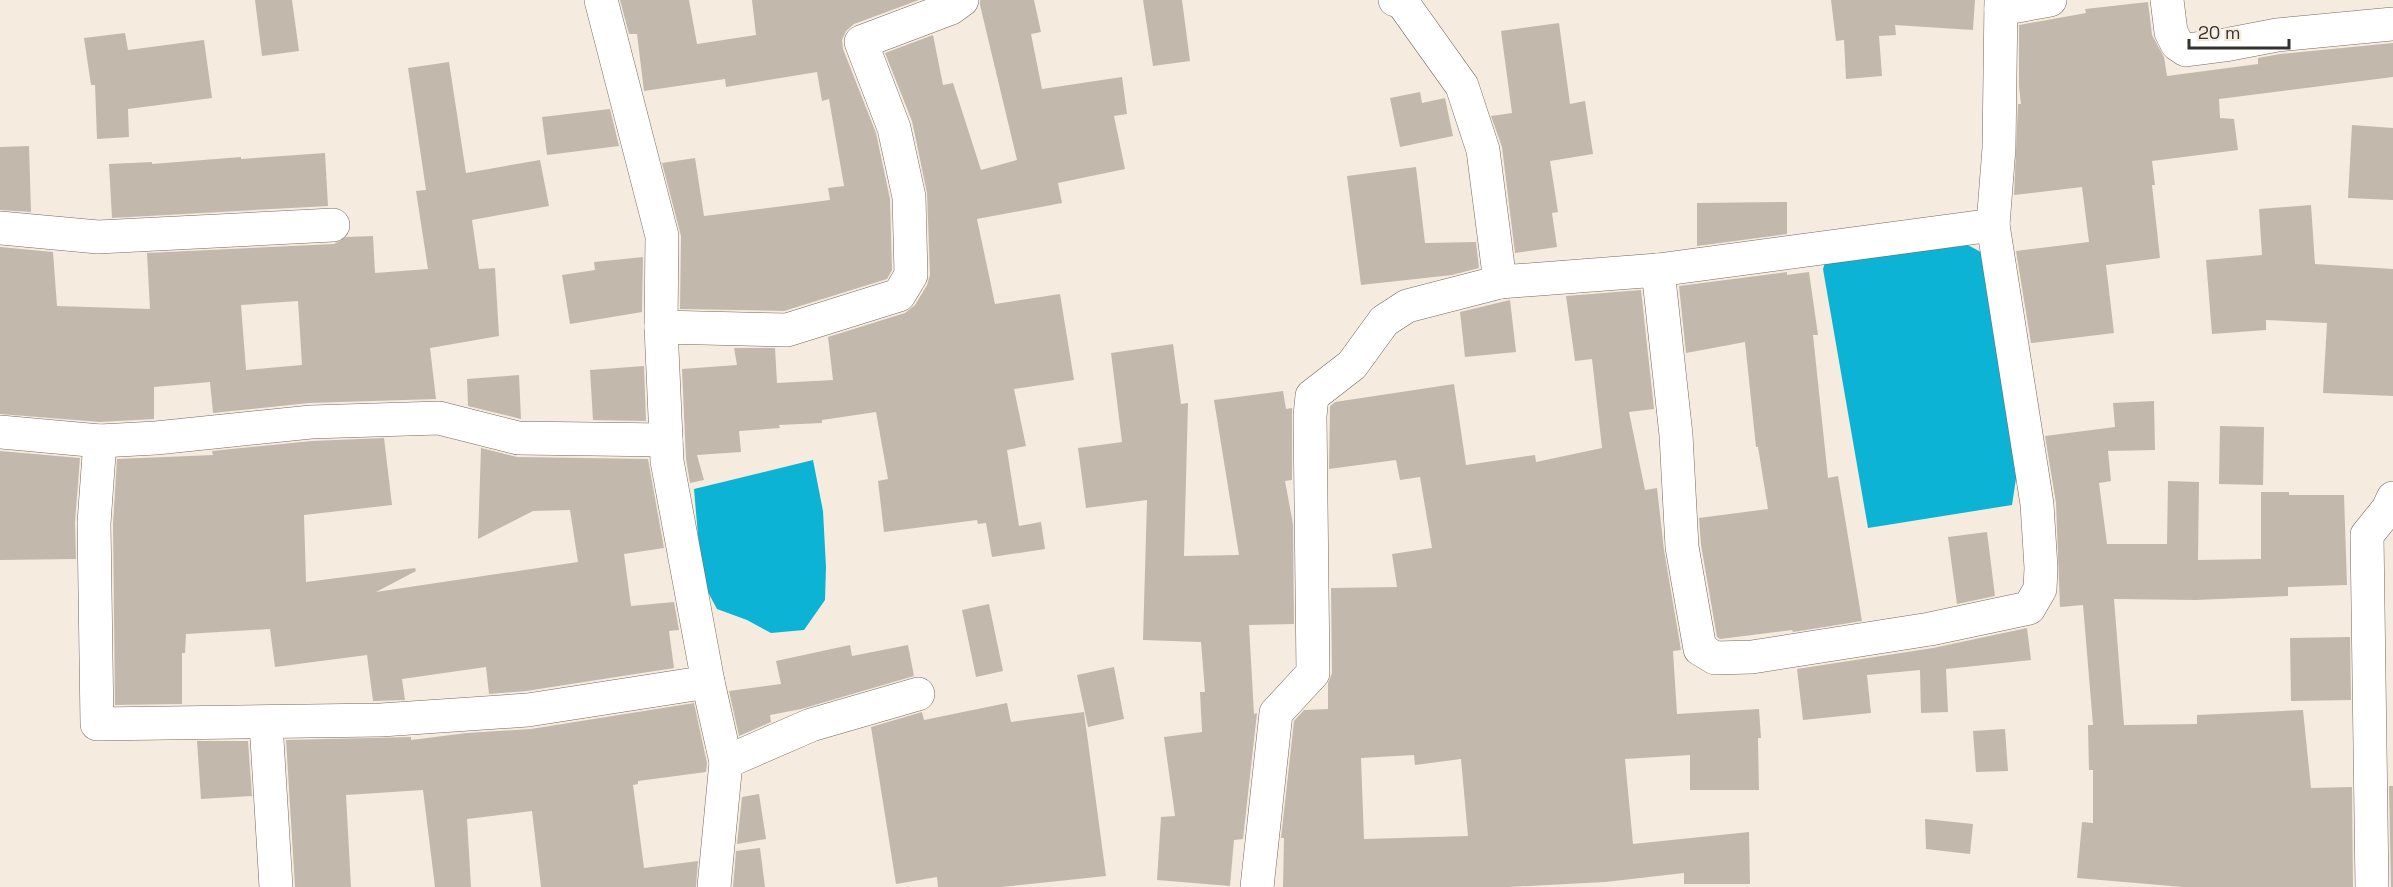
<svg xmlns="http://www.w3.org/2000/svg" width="2393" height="887" font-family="'Space Grotesk',sans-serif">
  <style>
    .water { fill: #0cb3d4 }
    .building { fill: #c2b9ac; fill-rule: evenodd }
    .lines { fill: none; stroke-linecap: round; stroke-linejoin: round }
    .minor-casing { stroke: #736a5f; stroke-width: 34 }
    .minor { stroke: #fff; stroke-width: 33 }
  </style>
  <rect width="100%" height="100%" fill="#f5ecdf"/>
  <g class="water">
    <polygon points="1949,235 1994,259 2017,472 2012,505 1868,528 1823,269 1829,250"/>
    <polygon points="813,460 823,511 826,567 825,600 804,630 771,633 747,620 717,609 702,581 694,489"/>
  </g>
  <g class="building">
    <polygon points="255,0 292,0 299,51 262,56"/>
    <polygon points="620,0 689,0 697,44 756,35 752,0 919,0 854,24 846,31 842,40 843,49 876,133 890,199 892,270 887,279 784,311 680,309 681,236 662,163 695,158 704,216 830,200 828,188 844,186 829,99 822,101 817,72 726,87 725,79 644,91 637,34 629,34"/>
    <polygon points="980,0 1034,0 1041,32 1031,34 1042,89 1122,77 1127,114 1114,116 1125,169 1058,183 1062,203 977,219 995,304 1060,294 1074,380 1014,389 1026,446 1007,450 1019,526 1041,522 1045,549 992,557 986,523 978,524 977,520 884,532 878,481 888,479 876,412 822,420 822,423 779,425 780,428 739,431 741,452 697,455 704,480 690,483 686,459 682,369 737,365 734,348 775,348 777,383 833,380 828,337 905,313 915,305 927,285 930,275 927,193 912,121 885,53 933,35 943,85 953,83 981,170 1017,160 980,5"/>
    <polygon points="1143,0 1182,0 1190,61 1153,66"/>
    <polygon points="1831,0 1975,0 1973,30 1895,25 1896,35 1879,36 1882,76 1846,79 1844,40 1836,41"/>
    <polygon points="2148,2 2152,35 2164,57 2167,76 2258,64 2258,58 2280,54 2393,43 2393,77 2219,99 2220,118 2234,119 2238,150 2152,161 2155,185 2152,185 2160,258 2106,265 2114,333 2031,343 2016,251 2089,242 2082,187 2014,195 2018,104 2021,104 2019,86 2019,25 2086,13 2085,9"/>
    <polygon points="1559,23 1570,104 1585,101 1593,154 1550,161 1558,212 1552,213 1557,247 1515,253 1502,147 1491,116 1512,113 1501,31"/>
    <polygon points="125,33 128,50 204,40 212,98 128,109 129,137 97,139 95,85 91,85 84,38"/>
    <path d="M449 62 466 173 540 160 549 206 472 220 479 269 495 268 499 336 430 348 436 399 309 403 213 413 210 382 154 387V419L100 422 0 414V247L53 252 57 306 150 309 147 253 334 244 346 237 373 236 375 273 428 269 416 191 426 190 408 68ZM298 301 302 365 246 370 241 305Z"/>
    <polygon points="1420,92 1422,103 1445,98 1453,136 1400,147 1390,98"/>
    <polygon points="610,109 619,146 547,155 542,117"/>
    <polygon points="2352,125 2393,128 2393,200 2348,198"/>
    <polygon points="29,146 31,212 0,210 0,147"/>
    <polygon points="325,153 328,206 112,218 109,164 152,162 152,164 241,157 241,159"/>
    <polygon points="1416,167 1425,243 1476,242 1479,268 1452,275 1361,285 1347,176"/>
    <polygon points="1787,202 1787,234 1697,246 1697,203"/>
    <polygon points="2311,205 2315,264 2393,269 2393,396 2323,393 2327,323 2266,320 2266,330 2212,334 2206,260 2262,255 2259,209"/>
    <polygon points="643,257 642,312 570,324 562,275 595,270 594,262"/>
    <polygon points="1787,272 1787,275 1809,272 1818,335 1813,335 1828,478 1838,476 1862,621 1793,632 1792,630 1720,639 1717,637 1701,545 1699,518 1768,509 1758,447 1756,447 1745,342 1686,353 1679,286"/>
    <path d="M1641 290 1654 409 1629 412 1645 490 1657 488 1664 550 1681 650 1673 651 1677 714 1759 709 1761 738H1758L1759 790H1690V755L1625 759 1633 844 1749 832 1750 884H1684V873L1605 882 1508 887H1283L1284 838H1281L1294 721 1304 710 1328 709V683L1332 673 1331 588 1397 587 1392 554 1432 548 1420 477 1400 480 1396 460 1329 469 1330 406 1335 402 1454 384 1466 465 1535 455 1536 462 1602 448 1592 359 1575 361 1566 296ZM1414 755 1415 765 1461 759 1468 836 1364 839 1361 758Z"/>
    <polygon points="1510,300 1516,352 1465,357 1460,312"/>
    <polygon points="1173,344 1181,404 1188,403 1184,556 1239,555 1214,400 1283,391 1286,409 1292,408 1292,480 1285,481 1293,524 1294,624 1249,625 1254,714 1257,713 1243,839 1234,840 1230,886 1157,880 1161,817 1175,816 1164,737 1202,732 1200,692 1205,692 1201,642 1143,640 1147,500 1086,508 1078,448 1122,442 1111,353"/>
    <polygon points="644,366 646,421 593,420 590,370"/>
    <polygon points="519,375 521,419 468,406 467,379"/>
    <polygon points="2154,401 2155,450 2108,451 2111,481 2099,483 2107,544 2167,544 2168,481 2199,482 2198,560 2261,559 2261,492 2289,492 2289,495 2344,495 2347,585 2288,587 2288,596 2196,600 2114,599 2124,725 2197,724 2197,715 2303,710 2311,788 2352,787 2353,887 2183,887 2077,878 2082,822 2093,823 2093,770 2089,770 2088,725 2093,725 2083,605 2060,607 2056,503 2045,436 2115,427 2113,403"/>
    <polygon points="2220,426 2264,427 2263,485 2219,484"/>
    <polygon points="384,438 392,505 304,515 306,582 415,568 416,571 376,592 578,562 570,510 533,511 478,539 481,448 517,457 648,459 664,548 624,554 631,606 674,602 679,630 669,631 674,668 526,691 489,694 486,667 402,679 405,700 373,701 367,655 275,667 270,629 186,634 185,653 182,653 182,704 115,705 113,524 117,459 213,455 212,451 312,441"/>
    <polygon points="0,451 80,458 75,522 76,559 0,560"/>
    <polygon points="1987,532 1995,596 1957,604 1948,537"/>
    <polygon points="989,604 1003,671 976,677 962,610"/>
    <polygon points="2027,628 2031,660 1946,669 1948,712 1921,713 1920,670 1867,675 1871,713 1803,720 1797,669 1933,648"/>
    <polygon points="2350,637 2351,700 2291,701 2290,638"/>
    <polygon points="850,645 852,656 908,645 914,676 801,709 770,715 771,722 739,736 729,691 781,684 776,661"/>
    <polygon points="1114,667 1124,719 1088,727 1077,675"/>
    <polygon points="694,703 707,763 706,772 638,781 638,784 633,785 644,868 698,861 696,887 541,887 532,811 467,819 471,887 435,887 423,790 346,795 351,887 295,887 286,740 411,737 411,740 467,733 531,729"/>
    <polygon points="1007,703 1011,722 1084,712 1106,876 1001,887 938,887 937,877 896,884 871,727 922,712 924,720"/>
    <polygon points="2005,729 2008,771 1976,772 1973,731"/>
    <polygon points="197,741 248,741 252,796 201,799"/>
    <polygon points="2389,786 2393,786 2393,887 2391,887"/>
    <polygon points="759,794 766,839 737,844 742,797"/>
    <polygon points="1925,819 1973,824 1970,854 1926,849"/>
    <polygon points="760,848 765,887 733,887 736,851"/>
  </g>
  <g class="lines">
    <defs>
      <g id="minor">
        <polyline points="601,0 662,236 661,327"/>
        <polyline points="2167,0 2171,32 2177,44 2186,50 2225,45 2277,35 2393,24"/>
        <polyline points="2001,9 2050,0"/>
        <polyline points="0,228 98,237 333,225"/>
        <polyline points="1658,270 1676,435 1682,547 1700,649 1715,658 1752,657 1930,629 2029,608 2040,589 2041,568 2037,504 1993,225"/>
        <polyline points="1500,282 1658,270 1993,225 1999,148 2001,0"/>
        <polyline points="0,432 100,441 156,438 311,422 439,418 518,438 666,440"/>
        <polyline points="100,441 94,523 97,724 381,720 528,710 708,682 667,461 661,327 787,330 899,295 911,275 909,197 894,128 861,42 951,8 962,0"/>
        <polyline points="708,682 726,762 714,887"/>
        <polyline points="266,723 276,887"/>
        <polyline points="726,762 811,725 918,694"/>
        <polyline points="1257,887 1276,713 1313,673 1310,416 1312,396 1352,365 1384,321 1407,306 1500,282 1483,150 1462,86 1402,2 1395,0"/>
        <polyline points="2372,887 2367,535 2388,509 2393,498"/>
      </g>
    </defs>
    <use href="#minor" class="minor-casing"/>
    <use href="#minor" class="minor"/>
  </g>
  <path d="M2189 39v9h100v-9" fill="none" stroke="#35312c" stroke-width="3"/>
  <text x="2198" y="39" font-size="18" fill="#35312c" stroke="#f5ecdf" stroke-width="4.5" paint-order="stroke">20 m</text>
</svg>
